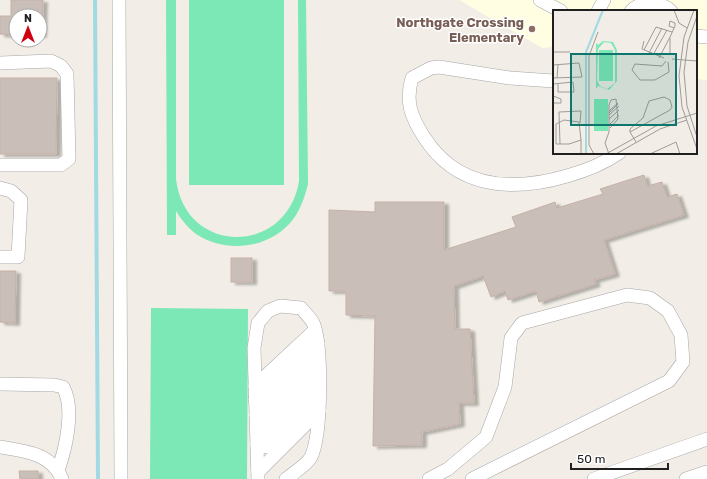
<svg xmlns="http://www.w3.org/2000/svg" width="707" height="479" font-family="Rubik,sans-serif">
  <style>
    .education { fill: #fffde2 }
    .pitch { fill: #7ce8b6 }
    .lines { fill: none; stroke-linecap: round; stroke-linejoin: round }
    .stream { stroke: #a2dae4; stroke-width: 4 }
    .building { fill: #cabeb8; stroke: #c5b1a7; filter: url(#shadow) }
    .minor-casing { stroke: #a7a7a7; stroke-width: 14 }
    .minor { stroke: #fff; stroke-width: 13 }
    .education-dot { fill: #8d6e63; stroke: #fff; stroke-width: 1.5 }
    .labels { text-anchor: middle; stroke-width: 3; stroke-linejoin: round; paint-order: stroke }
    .education-label { font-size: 13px; font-weight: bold; fill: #785e54; stroke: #fff; text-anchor: end }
    .inset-river { fill: none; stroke: #a2dae4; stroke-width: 2 }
    .inset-road { fill: none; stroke: #9e9b97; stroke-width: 1 }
    .view { fill: #0f766e; fill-opacity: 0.15; stroke: #0f766e; stroke-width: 2 }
    .inset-edge { fill: none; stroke: #202020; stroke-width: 2 }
  </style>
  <defs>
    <filter id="shadow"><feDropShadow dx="4.5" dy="2.5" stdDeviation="1" flood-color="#0004"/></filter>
  </defs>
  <rect width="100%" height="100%" fill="#f2ede6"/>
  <polygon class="education" points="459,0 707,0 707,80 696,79 696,11 554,11 554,47 542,48"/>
  <g class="pitch">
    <path d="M166 0H176V179C185 256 287 256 299 181L298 0H306L308 184C305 196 301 208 294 218 272 249 226 254 196 234 188 228 181 219 176 211V235H167Z"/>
    <rect x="189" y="0" width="95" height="185"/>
    <polygon points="151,308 248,309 247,479 150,479"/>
  </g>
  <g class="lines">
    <polyline class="stream" points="95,0 98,479"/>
  </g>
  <g class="building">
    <polygon points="11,0 43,0 42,35 40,35 40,16 16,16 16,35 0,34 0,16 11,16"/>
    <polygon points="0,78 57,78 56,154 0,154"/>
    <polygon points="644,175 647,186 662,182 667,197 677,194 684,215 604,240 615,274 594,280 596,284 539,302 536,291 508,300 505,291 491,297 483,276 454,286 455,329 470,329 474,403 459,403 460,424 422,432 422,445 373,446 375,316 346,315 346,291 329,291 329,210 375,212 375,202 444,202 444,250 516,227 512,217 555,202 557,208 603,194 600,189"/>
    <rect x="231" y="258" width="21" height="24"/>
    <polygon points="0,271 16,271 15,323 0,322"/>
    <polygon points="19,471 38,471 38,479 20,479"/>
  </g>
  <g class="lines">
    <defs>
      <g id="minor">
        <polyline points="119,0 121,479"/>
        <polyline points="540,0 561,11"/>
        <polyline points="598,11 604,0"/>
        <path d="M631 11C642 0 660 1 671 11"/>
        <polyline points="696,36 707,37"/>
        <polyline points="0,63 51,61 61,66 67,74 69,159 61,165 0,165"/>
        <path d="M554 81 510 78 439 67 431 68 412 78C405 101 411 117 424 137 457 189 512 192 567 176 585 171 603 164 619 153"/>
        <polyline points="0,188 11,191 21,200 18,257 0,257"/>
        <path d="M0 384 54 385 63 387C75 408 66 448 58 470"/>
        <polyline points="255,386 315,330"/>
        <polyline points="255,399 318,343"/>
        <polyline points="256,415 318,355"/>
        <polyline points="261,423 319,370"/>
        <polyline points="257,444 319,383"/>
        <path d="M0 447C25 451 51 453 62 479"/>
        <polyline points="266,447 319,398"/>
        <polyline points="258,472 319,411"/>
        <path d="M258 479 254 348 258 323 268 311 280 306 301 308C305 313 312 319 314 325 322 349 322 434 311 457 307 465 293 473 286 479"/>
        <polyline points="429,479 448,469 486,437 505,387 511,338 522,323 627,295 650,298 668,311 681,335 683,362 669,381 472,479"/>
        <polyline points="594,479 707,439"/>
        <polyline points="686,479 707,472"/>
      </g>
    </defs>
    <use href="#minor" class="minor-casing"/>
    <use href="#minor" class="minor"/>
  </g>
  <circle class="education-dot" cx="532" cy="29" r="4"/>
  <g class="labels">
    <g class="education-label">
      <text x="524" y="27">Northgate Crossing<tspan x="524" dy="15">Elementary</tspan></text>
    </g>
  </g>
  <g transform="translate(553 10)">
    <rect width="144" height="144" fill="#f2ede6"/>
    <path d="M50 31 60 32 64 40V71L56 80 45 76 43 79V33L45 35ZM51 32 58 33 62 40V73L54 79 47 76 44 70 45 39ZM46 40H60V71H46ZM41 89H55V121H41Z" fill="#7ce8b6" fill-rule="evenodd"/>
    <path class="inset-river" d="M33 144V42L50 0"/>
    <path class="inset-road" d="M121 0 126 13 134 18M141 0 131 27 126 66 129 97 144 139M144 6 135 32 131 62 134 96 144 127M91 31 89 39 111 48M91 40 103 17 119 22M0 42H17M96 43 109 18M100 45 114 20M117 45V28M106 48 117 27 122 16V13L117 11 116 16 121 18M119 49 144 51M113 51 109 56 82 54 79 60 87 70H102L116 62 115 52M0 55 26 53 29 67 0 68M4 68 5 55M0 74 20 72 21 82H5V74M0 86 8 89V93H0M56 101 65 93M56 103 65 94M56 105 66 96M56 109 66 100M57 114 66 105M77 122 117 100 119 97 117 90 111 87 96 91 90 108 77 119V122L83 132M28 130 26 112 11 110 3 114V134H16L28 130V144M7 134 6 102 28 101 27 113M41 144 36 135V46L45 22M53 144 103 116 144 103M56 144 52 133 56 122V95L58 90 63 89 65 109 57 118M63 144 107 119 134 110M97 144 123 132 127 144"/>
    <path class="view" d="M18 44H123V115H18Z"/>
    <rect width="144" height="144" class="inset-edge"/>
  </g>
  <g transform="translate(28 28)"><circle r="19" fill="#ffffff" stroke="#a6a6a6"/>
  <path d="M0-3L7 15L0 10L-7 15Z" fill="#d10011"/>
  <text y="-6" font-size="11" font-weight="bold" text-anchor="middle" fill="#202020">N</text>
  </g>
  <path d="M571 463v6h97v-6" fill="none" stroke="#202020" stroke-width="2"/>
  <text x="577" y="463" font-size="12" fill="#202020" stroke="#ffffff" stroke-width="3" paint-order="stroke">50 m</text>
</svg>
